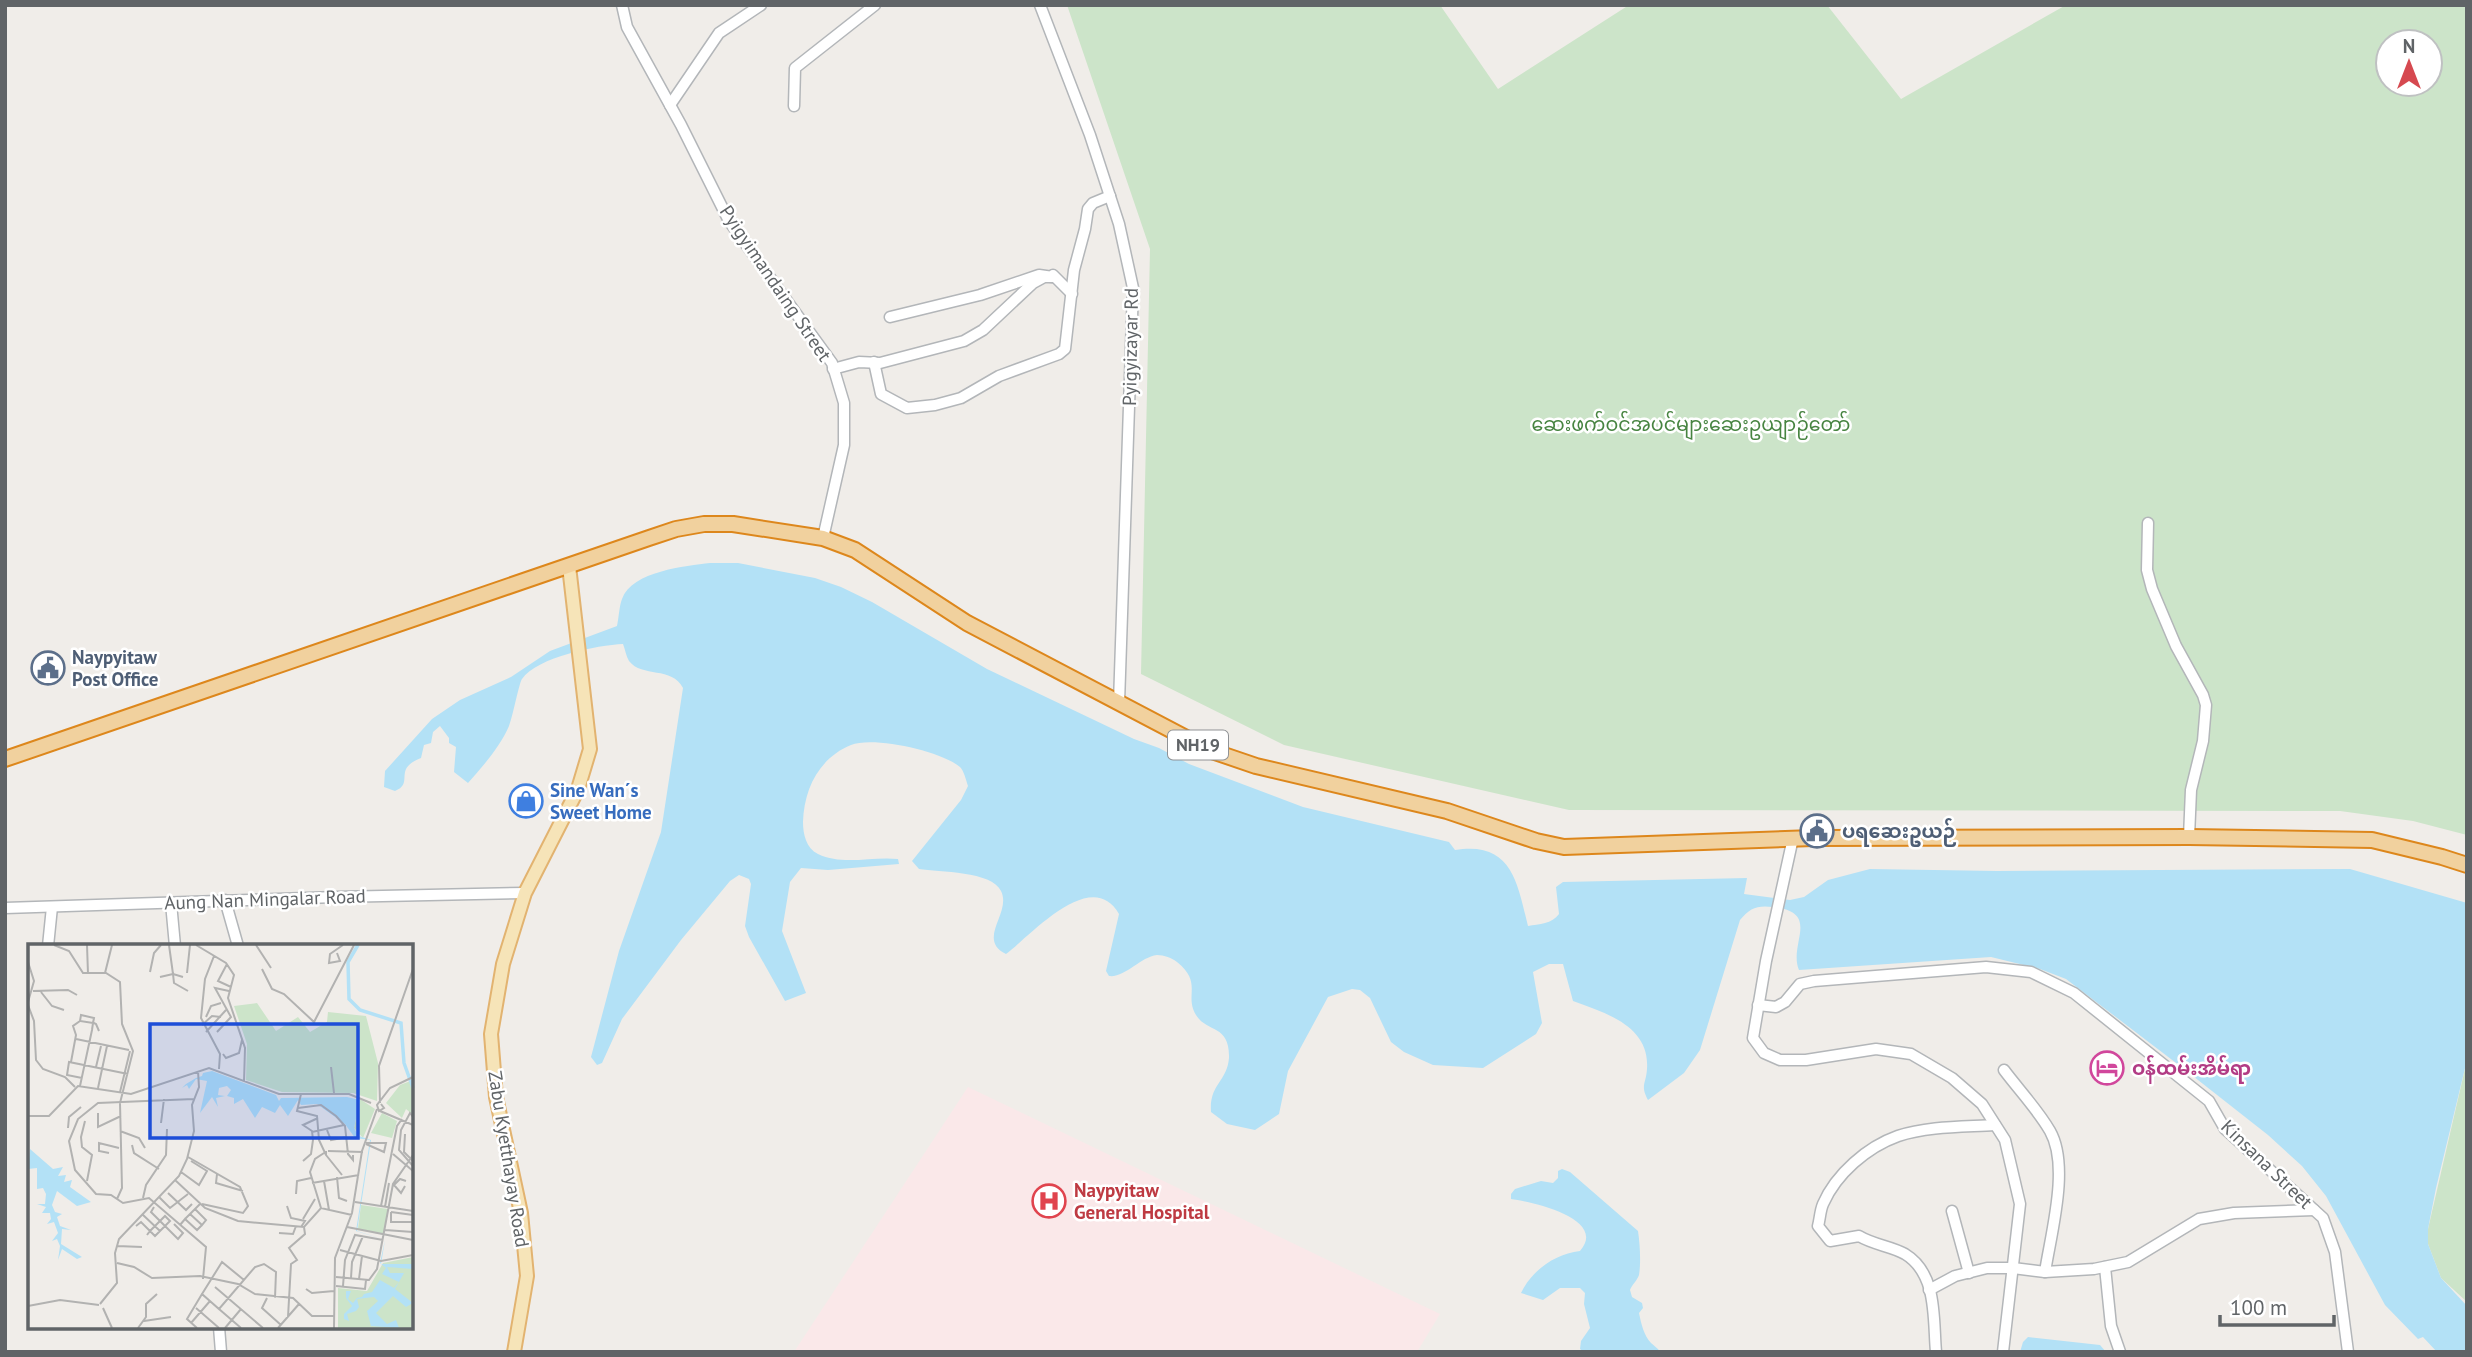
<svg xmlns="http://www.w3.org/2000/svg" width="2472" height="1357" font-family="'PT Sans','Noto Sans Myanmar',sans-serif">
  <style>
    .medical { fill: #fae8e9 }
    .green { fill: #cce4c9; fill-rule: evenodd }
    .water { fill: #b3e1f6 }
    .lines { fill: none; stroke-linecap: round; stroke-linejoin: round }
    .minor-casing { stroke: #b3b6b9; stroke-width: 13 }
    .major-casing { stroke: #e2b370; stroke-width: 16 }
    .highway-casing { stroke: #dd871c; stroke-width: 18 }
    .minor { stroke: #fff; stroke-width: 10 }
    .major { stroke: #f6e4b8; stroke-width: 12 }
    .highway { stroke: #f1d19e; stroke-width: 14 }
    .labels { text-anchor: middle; stroke-width: 5; stroke-linejoin: round; paint-order: stroke }
    .shield { fill: #fff; stroke: #909295; stroke-width: 2 }
    .shield-label { font-size: 18px; font-weight: bold; fill: #606467 }
    .street-label { font-size: 19px; fill: #606467; stroke: #fff }
    .park-label { font-size: 19px; fill: #478441; stroke: #fff }
    .service-label { font-size: 19px; font-weight: bold; fill: #4e5e75; stroke: #fff; text-anchor: start }
    .shop-label { font-size: 19px; font-weight: bold; fill: #366cbe; stroke: #fff; text-anchor: start }
    .hotel-label { font-size: 19px; font-weight: bold; fill: #b23c85; stroke: #fff; text-anchor: start }
    .health-label { font-size: 19px; font-weight: bold; fill: #be3a42; stroke: #fff; text-anchor: start }
    .inset-river { fill: none; stroke: #b3e1f6; stroke-width: 3.5 }
    .inset-road { fill: none; stroke: #b2b2b1; stroke-width: 2 }
    .view { fill: #1d4ed8; fill-opacity: 0.15; stroke: #1d4ed8; stroke-width: 3.5 }
    .inset-edge { fill: none; stroke: #606467; stroke-width: 3.5 }
  </style>
  <rect width="100%" height="100%" fill="#f0ede9"/>
  <polygon class="medical" points="968,1087 1440,1314 1417,1352 794,1352"/>
  <g class="green">
    <path d="M1067 5H1440L1498 89 1629 5H1827L1901 99 2066 5H2467V835L2413 821 2340 811 1569 810 1284 745 1141 674 1150 249ZM2388 42H2430V84H2388Z"/>
    <polygon points="2467,1060 2467,1302 2441,1278 2428,1244 2428,1229"/>
  </g>
  <g class="water">
    <path d="M710 563H738L815 578 841 587 872 602 987 669 1134 739 1159 748 1189 764 1303 807 1449 842 1455 850C1512 841 1517 882 1528 926 1539 924 1552 924 1559 914L1556 887 1563 882 1747 878 1744 894 1790 900 1804 897 1828 880 1870 869 1997 871 2350 869 2467 903V1060L2436 1188 2428 1229V1244L2441 1278 2467 1306V1352H2437L2423 1337 2418 1339 2385 1305 2326 1196 2302 1166 2268 1135 2184 1069 2066 979 2040 969 1991 957 1799 970C1788 944 1822 912 1773 907 1757 905 1750 908 1740 920L1700 1050 1684 1073 1648 1100C1640 1085 1646 1084 1647 1069 1650 1026 1606 1013 1573 1001L1563 964H1549L1533 972 1542 1023 1536 1034 1483 1068 1433 1065 1404 1052 1391 1042 1370 998 1360 990 1352 989 1328 997 1288 1071 1279 1114 1255 1130 1227 1124 1211 1112C1209 1084 1227 1082 1229 1058 1230 1024 1207 1033 1196 1015 1184 995 1203 983 1177 962 1172 958 1164 955 1157 955 1140 957 1125 978 1109 976L1106 971 1119 914C1092 866 1032 934 1006 954 976 939 1012 913 1001 891 992 871 939 872 919 869L912 861 961 800 968 786C966 780 964 771 960 767 941 751 873 736 851 745 819 758 804 789 803 822 803 834 806 848 818 854 843 866 872 856 898 859L899 864 828 870 801 868 790 882 782 931 806 993 785 1001 749 937 745 926 751 884 749 879 739 875 730 881 681 940 622 1019 602 1063 597 1065 591 1057 619 951 661 832 683 688C672 666 642 678 629 661 626 656 625 649 623 644 598 645 537 657 522 679 519 683 513 716 509 726 500 747 483 766 468 783L454 772 456 747 449 743V738L440 726 433 732 431 743 424 745 421 758C392 769 415 783 395 791L384 787 385 771 432 719 460 700 511 677 550 651 617 626C619 617 619 607 622 599 632 571 686 566 710 563Z"/>
    <path d="M1562 1169 1570 1172 1638 1231C1640 1244 1641 1263 1639 1275 1638 1279 1632 1285 1630 1290L1632 1297 1642 1303 1643 1308 1639 1313C1641 1323 1644 1336 1651 1343 1654 1346 1658 1348 1660 1352H1584L1580 1349 1581 1341 1590 1328 1584 1304 1585 1293 1580 1288H1560L1543 1300 1521 1293C1532 1270 1555 1254 1580 1251 1608 1219 1533 1202 1511 1199V1194L1515 1189 1541 1181 1553 1183 1558 1178V1171Z"/>
    <polygon points="2028,1337 2100,1345 2106,1352 2020,1352 2023,1342"/>
  </g>
  <g class="lines">
    <defs>
      <g id="minor">
        <polyline points="622,5 627,27 681,125 729,221 832,363 844,403 844,445 823,538"/>
        <polyline points="1040,5 1090,135 1119,224 1133,288 1119,703"/>
        <polyline points="670,105 719,33 761,5"/>
        <polyline points="794,106 795,68 875,5"/>
        <polyline points="890,317 980,295 1039,275 1053,277 1053,275 1072,294"/>
        <polyline points="874,362 881,394 907,408 935,405 961,398 999,376 1059,354 1065,349 1074,270 1085,229 1088,209 1093,203 1110,196"/>
        <polyline points="833,369 859,362 880,363 964,341 983,330 1033,283 1044,277 1053,277"/>
        <polyline points="2148,523 2147,570 2152,589 2176,646 2203,695 2206,705 2203,741 2191,790 2189,837"/>
        <polyline points="1793,838 1766,961 1753,1038 1764,1053 1780,1060 1806,1060 1876,1049 1911,1054 1952,1078 1982,1104 2005,1140 2020,1204 2003,1352"/>
        <polyline points="225,900 238,946"/>
        <polyline points="171,903 175,946"/>
        <polyline points="5,908 336,897 525,893"/>
        <polyline points="48,946 52,907"/>
        <polyline points="1758,1005 1776,1007 1785,1002 1800,984 1814,981 1986,967 2031,972 2074,993 2209,1101 2225,1129 2323,1218 2335,1252 2348,1352"/>
        <path d="M2004 1070C2019 1090 2038 1110 2050 1131 2070 1166 2051 1233 2045 1272"/>
        <polyline points="1952,1211 1969,1273"/>
        <polyline points="2105,1267 2111,1326 2120,1352"/>
        <polyline points="1929,1290 1955,1276 1987,1268 2013,1268 2045,1272 2094,1269 2128,1262 2199,1219 2234,1213 2314,1210"/>
        <polyline points="219,1327 221,1352"/>
        <path d="M1936 1352C1933 1320 1938 1274 1905 1254 1891 1246 1874 1245 1859 1236L1830 1241 1818 1226C1820 1219 1820 1211 1823 1204 1836 1174 1867 1147 1898 1136 1928 1126 1964 1127 1995 1125"/>
      </g>
      <polyline id="major" points="514,1352 527,1276 521,1213 496,1097 491,1034 503,964 525,893 578,789 590,749 569,566"/>
      <polyline id="highway" points="5,759 649,538 676,529 704,524 733,524 823,538 855,550 967,623 1209,750 1256,766 1447,811 1536,841 1564,847 1813,838 2189,837 2372,840 2442,857 2467,865"/>
    </defs>
    <use href="#minor" class="minor-casing"/>
    <use href="#major" class="major-casing"/>
    <use href="#highway" class="highway-casing"/>
    <use href="#minor" class="minor"/>
    <use href="#major" class="major"/>
    <use href="#highway" class="highway"/>
  </g>
  <defs>
    <symbol id="civic-ring" viewBox="-11 -11 22 22"><circle r="9.5" fill="#fff" stroke="#5c6f8a" stroke-width="1.5"/><path d="M-.6-6.5H3V-4.5H.6V-3L4-1V1h2V6H-6V1h2V-1L-.6-3ZM-1.2 2.5V6h2.4V2.5Z" fill="#5c6f8a"/></symbol>
    <symbol id="shop-ring" viewBox="-11 -11 22 22"><circle r="9.5" fill="#fff" stroke="#3f7fe0" stroke-width="1.5"/><path d="M-5-2.5h2.3a2.7 3.5 0 0 1 5.4 0H5L5.5 6h-11ZM-1.5-2.5h3a1.5 2.3 0 0 0-3 0Z" fill="#3f7fe0"/></symbol>
    <symbol id="hotel-ring" viewBox="-11 -11 22 22"><circle r="9.5" fill="#fff" stroke="#d1479c" stroke-width="1.5"/><path d="M-6-4.5h1.5V1H6V5H4.5V3h-9V5H-6ZM-4 0a1.8 1.8 0 1 1 3.6 0ZM.5 0V-2.5h3Q6-2.5 6 0Z" fill="#d1479c"/></symbol>
    <symbol id="hospital-ring" viewBox="-11 -11 22 22"><circle r="9.5" fill="#fff" stroke="#e0444e" stroke-width="1.5"/><path d="M-5-5h3v3.5h4V-5h3V5h-3V1.5h-4V5h-3Z" fill="#e0444e"/></symbol>
  </defs>
  <g fill-rule="evenodd">
    <use href="#civic-ring" x="29" y="649" width="38" height="38"/>
    <use href="#shop-ring" x="507" y="782" width="38" height="38"/>
    <use href="#civic-ring" x="1798" y="812" width="38" height="38"/>
    <use href="#hotel-ring" x="2088" y="1049" width="38" height="38"/>
    <use href="#hospital-ring" x="1030" y="1182" width="38" height="38"/>
  </g>
  <g class="labels">
    <rect class="shield" x="1168" y="730.5" width="60" height="29" rx="5"/>
    <g class="shield-label">
      <text x="1198" y="751">NH19</text>
    </g>
    <g class="street-label">
      <text transform="translate(776 283) rotate(56)" y="7">Pyigyimandaing Street</text>
      <text transform="translate(1130 347) rotate(-89)" y="7">Pyigyizayar Rd</text>
      <text transform="translate(265 899) rotate(-2)" y="7">Aung Nan Mingalar Road</text>
      <text transform="translate(509 1159) rotate(81)" y="7">Zabu Kyetthayay Road</text>
      <text transform="translate(2267 1164) rotate(44)" y="7">Kinsana Street</text>
    </g>
    <g class="park-label">
      <text x="1691" y="431">ဆေးဖက်ဝင်အပင်များဆေးဥယျာဉ်တော်</text>
    </g>
    <g class="service-label">
      <text x="72" y="664">Naypyitaw<tspan x="72" dy="22">Post Office</tspan></text>
      <text x="1842" y="838">ပရဆေးဥယဉ်</text>
    </g>
    <g class="shop-label">
      <text x="550" y="797">Sine Wan´s<tspan x="550" dy="22">Sweet Home</tspan></text>
    </g>
    <g class="hotel-label">
      <text x="2132" y="1075">ဝန်ထမ်းအိမ်ရာ</text>
    </g>
    <g class="health-label">
      <text x="1074" y="1197">Naypyitaw<tspan x="1074" dy="22">General Hospital</tspan></text>
    </g>
  </g>
  <g transform="translate(28 944)">
    <rect width="385" height="385" fill="#f0ede9"/>
    <path d="M229 59 248 87 270 73 282 88 299 78 300 68 338 72 350 119 349 157 325 149 254 148 218 136 219 100 206 62ZM385 136V171L378 165 374 174 358 159 372 141ZM332 155 347 165 335 194 326 184ZM354 169 369 177 364 194 343 189ZM333 261 360 265 356 291 330 285ZM385 313V384H310V344L339 347 355 319Z" fill="#cce4c9"/>
    <path d="M184 127 248 151 251 157 253 154 319 153 332 156 326 184 331 192 343 196 329 287 357 296 353 320H385V325L359 323 362 329H376L367 345 385 359 378 363 365 352 348 369 359 380 368 376 371 384 343 382 339 367 350 357 346 353 329 355 331 363 328 367 319 370 321 377 316 375V370L324 362 318 354V347H323L320 355 325 359 329 354 334 353 336 350 344 348 352 336 366 344 371 338 354 330 358 324 352 319 357 296 328 287 342 196 327 194 317 180 289 160 273 161 270 156 260 172 252 161 247 169 234 163 227 174 215 155 206 160V154L199 152 203 146 199 142 191 144 190 151 197 152 188 154 190 163 184 153 172 169 179 137 168 135 161 145 159 141 154 144 158 140 168 134 174 132 175 129ZM2 205 25 225 35 223 30 232 38 231 36 238 44 236 42 243 63 258 49 262 29 247 24 261 27 268 34 270 29 273 32 282 43 286 34 285 33 300 54 313 49 315 34 305 30 316 32 302 29 295 24 297 30 289 26 278 19 280 23 275 22 269H14L18 263 9 260H17L18 250 15 244 9 245V224L0 225Z" fill="#b3e1f6"/>
    <path class="inset-river" d="M330 1 320 18 321 55 332 66 373 79 376 119 385 144"/>
    <path class="inset-road" d="M26 1 41 7 55 29H78L92 38 94 80 105 107 92 159 94 244 89 255M59 1 60 30M141 1 145 30 155 33M168 1 198 19 206 31 200 54 217 104 216 138M228 1 243 24M309 9 312 17 301 19 302 10 315 1M186 12 177 35 173 74 192 110 191 125M0 18 6 37 0 58M199 20 190 37 203 43M234 25 244 45 256 50 286 78 326 1M122 28 126 9 133 1M77 29 84 1M159 29 162 1M132 33 145 30 146 39 160 47M5 47 40 46 49 51M13 48 24 62 36 66M0 61 6 77 8 116 15 125 37 133 47 143M178 73 183 62 193 59M174 81 184 72 193 73M178 88 198 66M189 88 203 73 187 44 201 47M48 95 101 106M195 110 198 114 211 109 214 96M43 118 48 91 45 82 52 77M68 123 73 102M303 123 306 149M54 134 39 131 41 118 100 130M52 142 64 86 65 79 66 74 53 71 52 77 65 79H66L68 80 71 87M70 144 79 102M92 148 102 107M273 150 269 167 289 172 291 196 298 211V207M166 155 70 159 50 175 41 197 47 226 68 250 83 251 95 259 121 254 178 303 175 335M352 159 351 122 385 25M353 160 356 164 351 167 349 161 362 144 385 133M270 164 293 161 308 172 317 182 320 210 325 216V211M352 167 385 181M70 169V183L93 172M0 172H21L50 142 103 150 181 124 251 150H321L343 159M385 173 382 169 373 186 371 206 385 222M57 177 53 193 54 203 64 211 59 237M133 179 136 155M40 184 41 173 53 163M299 186 303 196 319 193M92 187 111 194 117 204M284 188 316 181M377 190 376 208 385 217M338 200 356 208 358 199H338M104 201 106 209 131 225M300 207 335 208M81 209 71 207V199L91 204M365 210 385 227M298 211 314 231M160 213 212 243 220 262 215 269 174 260M275 217 283 210 285 196 284 187 275 181 290 174M153 228 171 241 179 227 163 217M189 230 188 239 215 247M309 233 311 254 319 257M147 236 177 264 210 277 276 283 293 264 324 271M296 237 301 266M284 239 331 231M377 242 373 249 366 241 372 235 378 237M140 249 158 266 164 260M268 250 269 237 283 234M131 253 142 264 160 250M115 254 118 241 138 211 139 185M327 258 385 267M259 262 263 274 277 277 273 283M353 262 369 182 374 175M126 263 123 268 150 295 155 289 146 280M357 263 361 239M293 264 282 228 287 215 296 209M363 268V278H385M363 268 385 271M114 270 132 287M162 270 174 281 178 276 167 265M157 275 172 260M275 275 287 255M152 281 157 275 169 286 174 281M108 282 113 278 127 292 142 277 137 272 122 287 119 291M319 283 385 296M357 286 385 288M251 289 265 290 268 282M89 302 114 303M312 306 353 317 385 311M89 319 106 323 124 334 172 332 210 340 227 350 265 354 284 372H307M308 333 341 336 349 325 365 240 385 211M323 334 324 318 335 292M331 335 334 312M216 336 194 318 174 350 191 365 227 323 236 320 248 328 247 354M308 342 337 345 338 336M315 342 317 316 327 291 355 296M187 343 235 384M278 345 284 349 306 347M239 354 234 364 253 381M72 360 89 339 87 309 91 295 151 232 159 215 166 187 164 161 171 143 170 127M0 362 32 356 71 361M75 364 84 384M168 364 191 384M191 365 213 384M260 373 263 320 269 316 261 304 277 290 276 283M116 377 143 373M163 379 182 357M110 384 118 373V360L129 350M169 384 159 375 174 350M197 384 213 365M250 384 271 360M306 384 307 314 324 269 334 207 349 165"/>
    <path class="view" d="M122 80H330V194H122Z"/>
    <rect width="385" height="385" class="inset-edge"/>
  </g>
  <rect width="2472" height="1357" fill="none" stroke="#606467" stroke-width="14"/>
  <g transform="translate(2409 63)"><circle r="33" fill="#ffffff" stroke="#bfc1c2" stroke-width="2"/>
  <path d="M0-5L12 26L0 18L-12 26Z" fill="#d64950"/>
  <text y="-10" font-size="19" font-weight="bold" text-anchor="middle" fill="#606467">N</text>
  </g>
  <path d="M2220 1315v10h114v-10" fill="none" stroke="#606467" stroke-width="3.5"/>
  <text x="2230" y="1315" font-size="21" fill="#606467" stroke="#ffffff" stroke-width="5" paint-order="stroke">100 m</text>
</svg>
